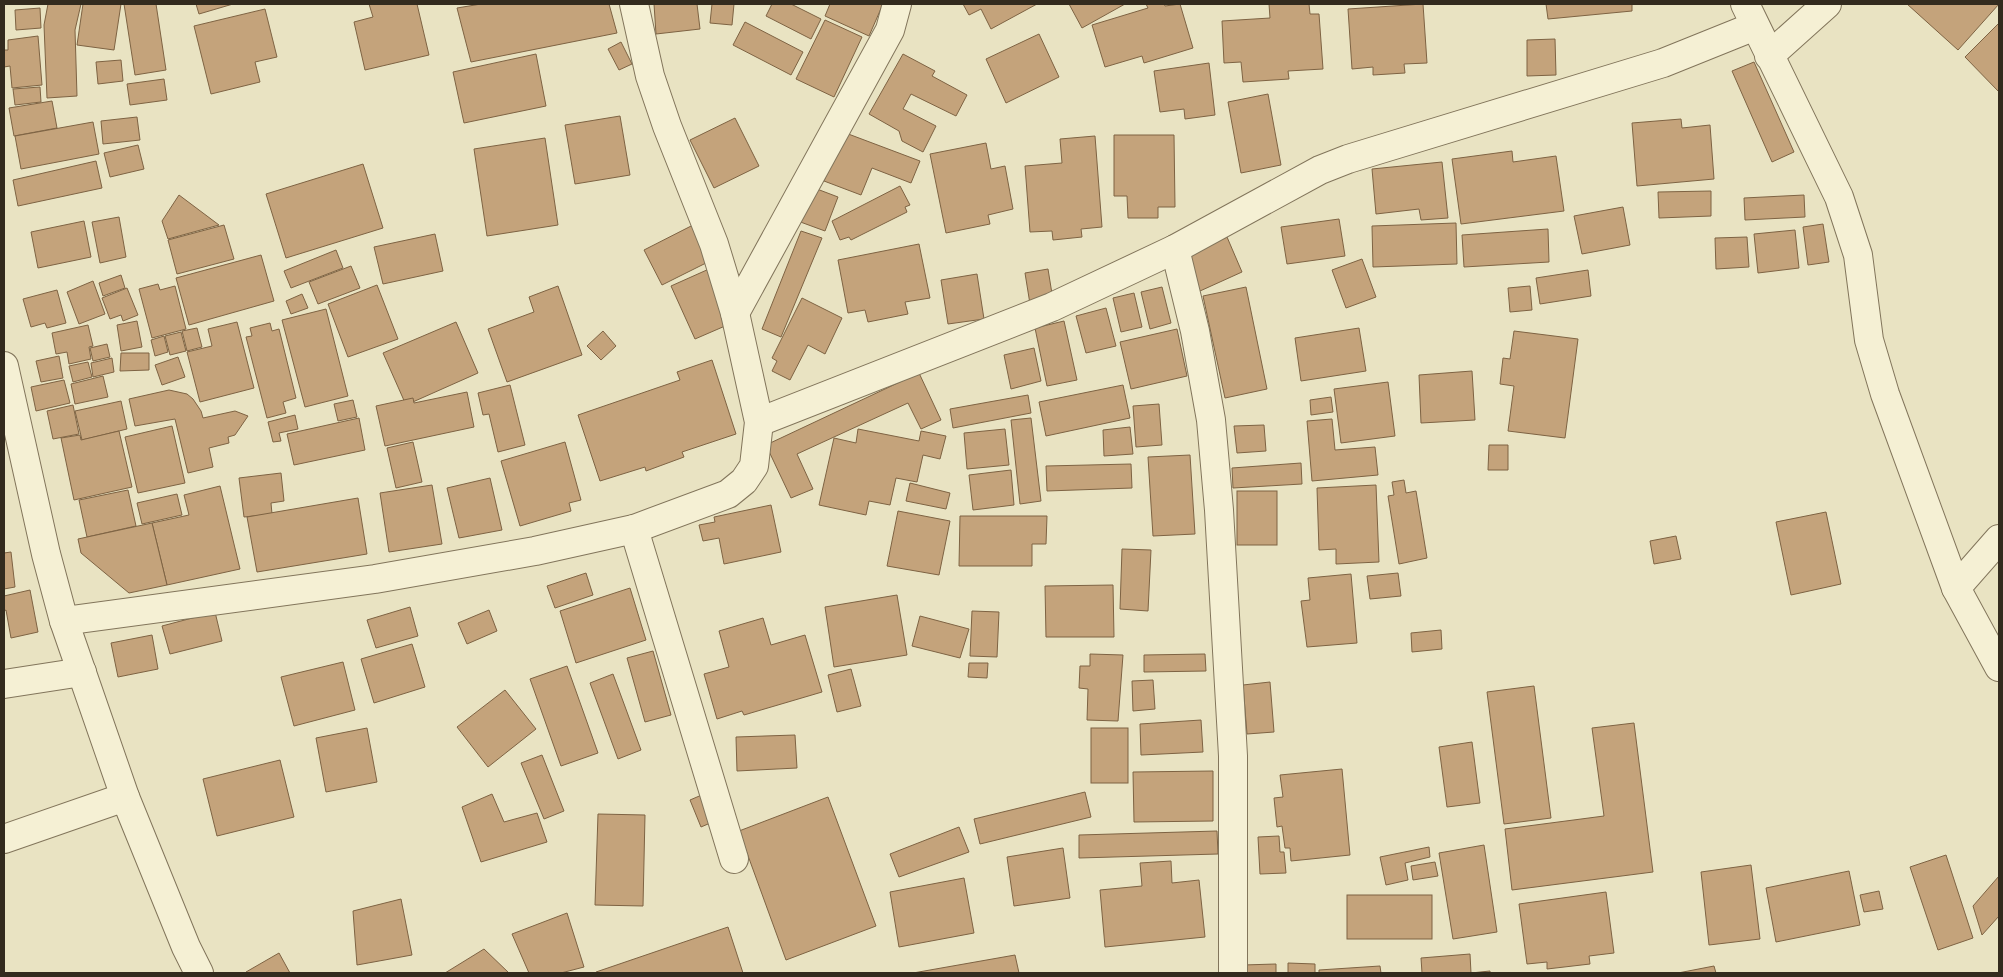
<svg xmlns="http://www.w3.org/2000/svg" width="2003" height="977" font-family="'Playfair Display',serif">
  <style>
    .building { fill: #c4a37b; stroke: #7e6343 }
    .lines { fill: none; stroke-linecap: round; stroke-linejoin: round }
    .street-casing { stroke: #82755b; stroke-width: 30 }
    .street { stroke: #f5f0d4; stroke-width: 28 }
  </style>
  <rect width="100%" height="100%" fill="#e9e3c2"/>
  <g class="building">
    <polygon points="48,4 81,4 75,30 77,96 47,98 44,25"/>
    <polygon points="83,4 121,4 114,50 77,45"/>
    <polygon points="124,4 156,4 166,70 135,75"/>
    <polygon points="196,4 233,4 199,14"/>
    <polygon points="369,4 417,4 429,55 365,70 354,22 373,17"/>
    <polygon points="481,4 609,4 617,33 471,62 457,8"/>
    <polygon points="654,4 697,4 700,29 656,34"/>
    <polygon points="712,4 734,4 732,25 710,23"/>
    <polygon points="772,4 791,4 821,19 811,39 766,16"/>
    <polygon points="830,4 883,4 869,36 825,16"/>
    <polygon points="963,4 1037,4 991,29 981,9 969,15"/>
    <polygon points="1069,4 1125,4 1082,28"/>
    <polygon points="1146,4 1164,4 1165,6 1180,4 1193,48 1144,63 1142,56 1105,67 1092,25 1148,8"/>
    <polygon points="1269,4 1309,4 1310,14 1319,14 1323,69 1288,71 1289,79 1243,82 1241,62 1224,63 1222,21 1270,18"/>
    <polygon points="1423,4 1427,63 1404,64 1405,73 1373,75 1373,67 1352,69 1348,9"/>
    <polygon points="1546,4 1632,4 1632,11 1548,19"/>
    <polygon points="1907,4 1999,4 1958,50"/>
    <polygon points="40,8 41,28 16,30 15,10"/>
    <polygon points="265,9 277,57 255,62 260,82 211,94 194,26"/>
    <polygon points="825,20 862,37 834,97 796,79"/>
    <polygon points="745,22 803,52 791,75 733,45"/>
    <polygon points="1999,23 1999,92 1965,57"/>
    <polygon points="1039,34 1059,77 1006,103 986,59"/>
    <polygon points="38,36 42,85 12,88 10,66 4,67 4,50 8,50 8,40"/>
    <polygon points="1555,39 1556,75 1527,76 1527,40"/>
    <polygon points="621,42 632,64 619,70 608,49"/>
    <polygon points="536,54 546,106 464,123 453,72"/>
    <polygon points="903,54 935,71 932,76 967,95 956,116 911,94 903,109 936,126 923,152 902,141 899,131 869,114"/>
    <polygon points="121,60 123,81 98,84 96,62"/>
    <polygon points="1754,62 1794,152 1772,162 1732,71"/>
    <polygon points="1209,63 1215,115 1185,119 1184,109 1160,112 1154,71"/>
    <polygon points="164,79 167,100 130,105 127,84"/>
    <polygon points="40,87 41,102 15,105 13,89"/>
    <polygon points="1268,94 1281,165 1241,173 1228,102"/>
    <polygon points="52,101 57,128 14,136 9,108"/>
    <polygon points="620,116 630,175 575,184 565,125"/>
    <polygon points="137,117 140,140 103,144 101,121"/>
    <polygon points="735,118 759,166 714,188 690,140"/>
    <polygon points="1681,119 1682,128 1710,125 1714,179 1637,186 1632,123"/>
    <polygon points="93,122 99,154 21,169 15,136"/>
    <polygon points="843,132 920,161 911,183 872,168 861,195 824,181"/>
    <polygon points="1114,135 1174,135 1175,207 1158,207 1158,218 1128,218 1127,196 1114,196"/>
    <polygon points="1095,136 1102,227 1081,229 1082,237 1053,240 1052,231 1030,232 1025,166 1062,163 1060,139"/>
    <polygon points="545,138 558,225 487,236 474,149"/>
    <polygon points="986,143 991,169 1005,166 1013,209 988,215 990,224 946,233 930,154"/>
    <polygon points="138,145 144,169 110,177 104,153"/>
    <polygon points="1512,151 1513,162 1556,156 1564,211 1461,224 1452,159"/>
    <polygon points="96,161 102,188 18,206 13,180"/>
    <polygon points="1442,162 1448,218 1421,220 1419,209 1376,214 1372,169"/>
    <polygon points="363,164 383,228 286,258 266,194"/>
    <polygon points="809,186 838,197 825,231 795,220"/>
    <polygon points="900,186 910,205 905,207 907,212 851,240 849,237 840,240 832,221"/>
    <polygon points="1711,191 1711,216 1659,218 1658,192"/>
    <polygon points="179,195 219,225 168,239 162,221"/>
    <polygon points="1804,195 1805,217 1745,220 1744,198"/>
    <polygon points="1623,207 1630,245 1582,254 1574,216"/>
    <polygon points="119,217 126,257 100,263 92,222"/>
    <polygon points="1339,219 1345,256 1287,264 1281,227"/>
    <polygon points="84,221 91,257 38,268 31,232"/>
    <polygon points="697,223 714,259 662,285 644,250"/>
    <polygon points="1456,223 1457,264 1373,267 1372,226"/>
    <polygon points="1823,224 1829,262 1808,265 1803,227"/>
    <polygon points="224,225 234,259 177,274 168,240"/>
    <polygon points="1548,229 1549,262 1464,267 1462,235"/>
    <polygon points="1795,230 1799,268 1758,273 1754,234"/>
    <polygon points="801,231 822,238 781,337 762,329"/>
    <polygon points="435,234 443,271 383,284 374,247"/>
    <polygon points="1227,237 1242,272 1200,291 1185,256"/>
    <polygon points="1747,237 1749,267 1716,269 1715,238"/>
    <polygon points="919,244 930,298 905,302 908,314 868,322 865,310 848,313 838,260"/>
    <polygon points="336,250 343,268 291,288 284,271"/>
    <polygon points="261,255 274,301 189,325 176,278"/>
    <polygon points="1362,259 1376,297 1346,308 1332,270"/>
    <polygon points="351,266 360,288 318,304 309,282"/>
    <polygon points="709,269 732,323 695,339 671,286"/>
    <polygon points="1048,269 1053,300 1030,304 1025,273"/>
    <polygon points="1588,270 1591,296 1540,304 1536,278"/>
    <polygon points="977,274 984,319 948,324 941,280"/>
    <polygon points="121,275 125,288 103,296 99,283"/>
    <polygon points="93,281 105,314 79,324 67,292"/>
    <polygon points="158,284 160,290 175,286 186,329 152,338 139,289"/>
    <polygon points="377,285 398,339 348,357 328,304"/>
    <polygon points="558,286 582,355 507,382 488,329 534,312 529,297"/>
    <polygon points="1530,286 1532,310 1510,312 1508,288"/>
    <polygon points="1162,287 1171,323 1150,329 1141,292"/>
    <polygon points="1246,287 1267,389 1225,398 1203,296"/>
    <polygon points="127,288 138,315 123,321 121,315 110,319 102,298"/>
    <polygon points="57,290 66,323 47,328 45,323 31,327 23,299"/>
    <polygon points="1134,293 1142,327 1121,332 1113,298"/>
    <polygon points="302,294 308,308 291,314 286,301"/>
    <polygon points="802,298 842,318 825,354 808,345 790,380 772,371 777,361 772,358"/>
    <polygon points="1106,308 1116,346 1086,353 1076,316"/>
    <polygon points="326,309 348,396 305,407 282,320"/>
    <polygon points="137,321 142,347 121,351 117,325"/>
    <polygon points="1064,321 1077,380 1047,386 1035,328"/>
    <polygon points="237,322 254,388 200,402 187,352 212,346 208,329"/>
    <polygon points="456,322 478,373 406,405 383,353"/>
    <polygon points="270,323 272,331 279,329 296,398 283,402 286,413 267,418 246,337 252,336 250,328"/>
    <polygon points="88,325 93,346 89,347 91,359 69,364 67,352 56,354 52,333"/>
    <polygon points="197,328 202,347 187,351 182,331"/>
    <polygon points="1359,328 1366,371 1301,381 1295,338"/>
    <polygon points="1177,329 1187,376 1131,389 1120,342"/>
    <polygon points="603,331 616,346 601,360 587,346"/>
    <polygon points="1514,331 1578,339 1565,438 1508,431 1514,386 1500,384 1503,358 1510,359"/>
    <polygon points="181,332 186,351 170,355 165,336"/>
    <polygon points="164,336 168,352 155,356 151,340"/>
    <polygon points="107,344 110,357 93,361 90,348"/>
    <polygon points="1034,348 1041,381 1011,389 1004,355"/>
    <polygon points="121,353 149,353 149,370 120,371"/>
    <polygon points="59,356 63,378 41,382 36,361"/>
    <polygon points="178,357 185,377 162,385 155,365"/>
    <polygon points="112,358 114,372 93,377 91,363"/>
    <polygon points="712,360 736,434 682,452 684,457 646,471 645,467 600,481 578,415 680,380 677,372"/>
    <polygon points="88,362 92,377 73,382 69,366"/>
    <polygon points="1472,371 1475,420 1421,423 1419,375"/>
    <polygon points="919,373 941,420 921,429 908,403 797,454 813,489 791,498 766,445"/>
    <polygon points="103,376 108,397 75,404 71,384"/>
    <polygon points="64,380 70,403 36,411 31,387"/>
    <polygon points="1388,382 1395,436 1341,443 1334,389"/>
    <polygon points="510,385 525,445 498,452 489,414 483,415 478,393"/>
    <polygon points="1123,385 1130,418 1046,436 1039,402"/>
    <polygon points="169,390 187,394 193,399 201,411 203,418 235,411 248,416 235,435 228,437 229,443 209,448 213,467 188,473 175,419 135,426 129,399"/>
    <polygon points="467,392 474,427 385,446 376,406 413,398 414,403"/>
    <polygon points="1028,395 1031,413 953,428 950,409"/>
    <polygon points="1331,397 1333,412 1311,415 1310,400"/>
    <polygon points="353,400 357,417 338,421 334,404"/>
    <polygon points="121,401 127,429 82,440 75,411"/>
    <polygon points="1159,404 1162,445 1136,447 1133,406"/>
    <polygon points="73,405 79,434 53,439 47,411"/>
    <polygon points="295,415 298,429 279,433 281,441 273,442 268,422"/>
    <polygon points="359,418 365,450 294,465 287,434"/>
    <polygon points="1031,418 1041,501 1020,504 1011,420"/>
    <polygon points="1332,419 1335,450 1375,447 1378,475 1312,481 1307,421"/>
    <polygon points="1264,425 1266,451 1237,453 1234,426"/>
    <polygon points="172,426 185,483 138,493 125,437"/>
    <polygon points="1130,427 1133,454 1104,456 1103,430"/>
    <polygon points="858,429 919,441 921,431 946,436 940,459 923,455 917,482 896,478 890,505 869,501 866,515 819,505 834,438 856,443"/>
    <polygon points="1005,429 1009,465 967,469 964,433"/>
    <polygon points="119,431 132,487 74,500 61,438 80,435 81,440"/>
    <polygon points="413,442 422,482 396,488 387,448"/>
    <polygon points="565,442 581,500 569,503 571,511 520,526 501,461"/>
    <polygon points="1489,445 1508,445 1508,470 1488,470"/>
    <polygon points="1190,455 1195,534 1153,536 1148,457"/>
    <polygon points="1301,463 1302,484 1233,488 1232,468"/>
    <polygon points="1131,464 1132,488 1047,491 1046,466"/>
    <polygon points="1011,470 1014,505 973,510 969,475"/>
    <polygon points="281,473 284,501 271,503 272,514 244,517 239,478"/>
    <polygon points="490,478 502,530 459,538 447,488"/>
    <polygon points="1404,480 1406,493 1416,491 1427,558 1399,564 1388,496 1394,495 1392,482"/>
    <polygon points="910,483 950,493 946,509 906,501"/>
    <polygon points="432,485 442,544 389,552 380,493"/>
    <polygon points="1376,485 1379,562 1336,564 1336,549 1319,550 1317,488"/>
    <polygon points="220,486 240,569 167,585 152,523 189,515 184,495"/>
    <polygon points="128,490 136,526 87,537 79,500"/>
    <rect x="1237" y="491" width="40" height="54"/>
    <polygon points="177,494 182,515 142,524 137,503"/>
    <polygon points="358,498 367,554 257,572 247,517"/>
    <polygon points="771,505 781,552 724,564 719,538 703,541 699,525 715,522 714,517"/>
    <polygon points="898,511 950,521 939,575 887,566"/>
    <polygon points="1826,512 1841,584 1791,595 1776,522"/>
    <polygon points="960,516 1047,516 1046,544 1032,544 1032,566 959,566"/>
    <polygon points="152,523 167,585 129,593 81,553 78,539"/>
    <polygon points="1676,536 1681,559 1654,564 1650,541"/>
    <polygon points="1122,549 1151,550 1148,611 1120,609"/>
    <polygon points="11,552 15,587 4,589 4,553"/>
    <polygon points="586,573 593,595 555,608 547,586"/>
    <polygon points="1398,573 1401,596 1370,599 1367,576"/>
    <polygon points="1351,574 1357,643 1307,647 1301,601 1310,600 1308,578"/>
    <polygon points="1113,585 1114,637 1046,637 1045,586"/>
    <polygon points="630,588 646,640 576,663 560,611"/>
    <polygon points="30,590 38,632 11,638 6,610 4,611 4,596"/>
    <polygon points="897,595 907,655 834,667 825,607"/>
    <polygon points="410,607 418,636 376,648 367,620"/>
    <polygon points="489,610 497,631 467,644 458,623"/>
    <polygon points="972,611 999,612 997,657 970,656"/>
    <polygon points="215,612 222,641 170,654 162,626"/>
    <polygon points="920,616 969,629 960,658 912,646"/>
    <polygon points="763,618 771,645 805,635 822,692 744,715 742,711 717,719 704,674 729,667 719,631"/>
    <polygon points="1441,630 1442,649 1412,652 1411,633"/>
    <polygon points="152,635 158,669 118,677 111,643"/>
    <polygon points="412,644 425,687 374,703 361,659"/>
    <polygon points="653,651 671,715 645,722 627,658"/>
    <polygon points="1090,654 1123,655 1118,721 1087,720 1088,689 1079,688 1080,666 1090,666"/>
    <polygon points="1205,654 1206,671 1144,672 1144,655"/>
    <polygon points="343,662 355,710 294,726 281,677"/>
    <polygon points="969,663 988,663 987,678 968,677"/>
    <polygon points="567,666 598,753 561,766 530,679"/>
    <polygon points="851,669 861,706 837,712 828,675"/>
    <polygon points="613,674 641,750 618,759 590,683"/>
    <polygon points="1153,680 1155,709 1133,711 1132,681"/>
    <polygon points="1270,682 1274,732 1247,734 1243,685"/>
    <polygon points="1534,686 1551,818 1504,824 1487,692"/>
    <polygon points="505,690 536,729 488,767 457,727"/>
    <polygon points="1201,720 1203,752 1141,755 1140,724"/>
    <polygon points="1634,723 1653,872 1512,890 1505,829 1604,816 1592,728"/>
    <polygon points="367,728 377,782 326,792 316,738"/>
    <rect x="1091" y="728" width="37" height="55"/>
    <polygon points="795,735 797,768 737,771 736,737"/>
    <polygon points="1472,742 1480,803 1447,807 1439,747"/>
    <polygon points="542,755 564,811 544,819 521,763"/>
    <polygon points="280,760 294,817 217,836 203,779"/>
    <polygon points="1342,769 1350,855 1291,861 1290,848 1285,848 1282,826 1277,827 1274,798 1283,797 1280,775"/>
    <polygon points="1213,771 1213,821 1134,822 1133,772"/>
    <polygon points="1085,792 1091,817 980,844 974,819"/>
    <polygon points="492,794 504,822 537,813 547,842 481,862 462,807"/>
    <polygon points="704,794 715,821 701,827 690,800"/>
    <polygon points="828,797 876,926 786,960 739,831"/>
    <polygon points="598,814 645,815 643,906 595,905"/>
    <polygon points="959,827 969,852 899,877 890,854"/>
    <polygon points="1217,831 1218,854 1079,858 1079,835"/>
    <polygon points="1279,836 1280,852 1284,852 1286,873 1260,874 1258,837"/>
    <polygon points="1484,845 1497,932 1453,939 1439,853"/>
    <polygon points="1429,847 1430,857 1405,863 1408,880 1386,885 1380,857"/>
    <polygon points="1063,848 1070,898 1014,906 1007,857"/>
    <polygon points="1946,855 1973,938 1938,950 1910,867"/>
    <polygon points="1171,861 1172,883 1199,880 1205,937 1105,947 1100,890 1142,886 1140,863"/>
    <polygon points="1435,862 1438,876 1413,880 1411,866"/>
    <polygon points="1751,865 1760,939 1709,945 1701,872"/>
    <polygon points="1849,871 1860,925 1776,942 1766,888"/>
    <polygon points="1999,876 1999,916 1982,935 1973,906"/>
    <polygon points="964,878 974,933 899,947 890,892"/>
    <polygon points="1879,891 1883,909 1864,912 1860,895"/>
    <polygon points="1606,892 1614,953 1589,956 1590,964 1547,969 1547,962 1527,964 1519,904"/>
    <rect x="1347" y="895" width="85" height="44"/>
    <polygon points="401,899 412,955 357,965 353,911"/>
    <polygon points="567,913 584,967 561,973 529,973 512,934"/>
    <polygon points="728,927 743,973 596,973 596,972"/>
    <polygon points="484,949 509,973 445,973"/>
    <polygon points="279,953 290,973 247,973 246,972"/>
    <polygon points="1470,954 1471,973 1490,971 1490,973 1422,973 1421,958"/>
    <polygon points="1015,955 1019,973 913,973"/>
    <polygon points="1288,963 1315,964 1315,973 1288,973"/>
    <polygon points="1276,964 1276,973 1243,973 1243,965"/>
    <polygon points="1380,966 1381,973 1319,973 1319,970"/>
    <polygon points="1714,966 1716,973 1678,973"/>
  </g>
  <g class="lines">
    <defs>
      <g id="street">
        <polyline points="1745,4 1839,197 1858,255 1869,340 1885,394 1956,588 1999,667"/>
        <polyline points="1769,56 1827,4"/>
        <polyline points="1175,249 1195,331 1211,420 1219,510 1233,756 1233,973"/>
        <polyline points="735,313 890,30 897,4"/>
        <polyline points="4,366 46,554 64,621 125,797 186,947 199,973"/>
        <polyline points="759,422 1052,307 1175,249 1320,170 1348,159 1663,63 1755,26"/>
        <polyline points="634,529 734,859"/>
        <polyline points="1956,588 1999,539"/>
        <polyline points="64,621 375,579 535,551 634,529 728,494 744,481 754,466 759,422 735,313 714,244 667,126 650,76 634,4"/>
        <polyline points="4,684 82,672"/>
        <polyline points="4,839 125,797"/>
      </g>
    </defs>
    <use href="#street" class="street-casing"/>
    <use href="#street" class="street"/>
  </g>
  <rect width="2003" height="977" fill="none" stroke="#332b1e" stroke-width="10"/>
</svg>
